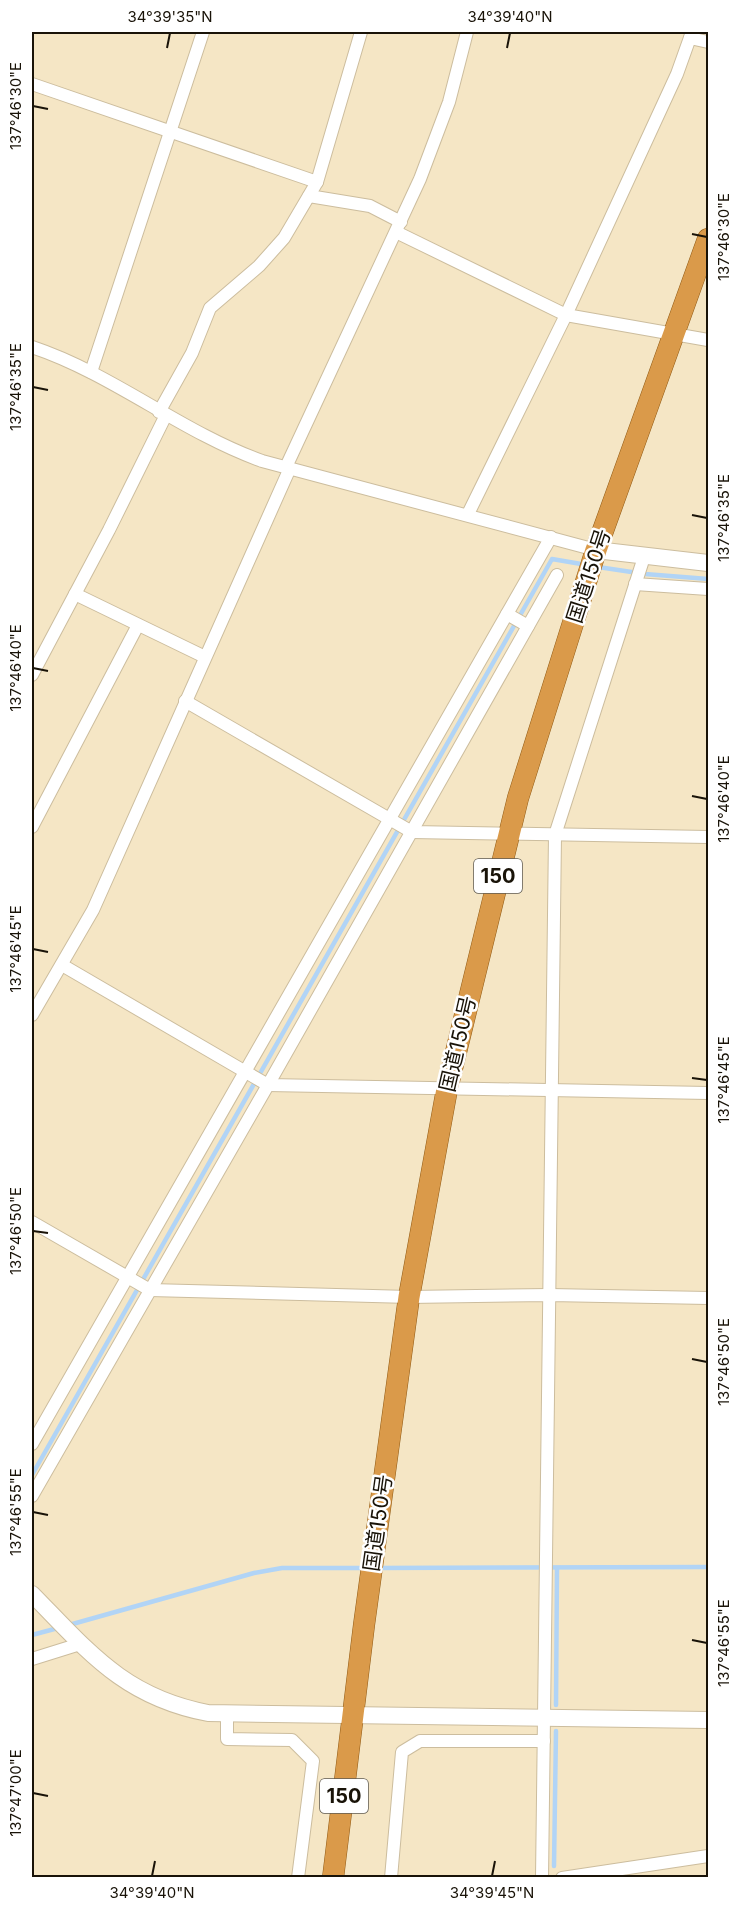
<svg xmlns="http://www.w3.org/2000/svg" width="740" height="1909" font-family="Inter,'Noto Sans JP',sans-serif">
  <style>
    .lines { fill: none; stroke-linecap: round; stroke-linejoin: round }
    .stream { stroke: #b1d4f6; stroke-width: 4.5 }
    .minor-casing { stroke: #ccbd9e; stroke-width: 14 }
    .tertiary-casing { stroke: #ccbd9e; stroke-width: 18 }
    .trunk-casing { stroke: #905a15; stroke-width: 22 }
    .minor { stroke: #fff; stroke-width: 12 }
    .tertiary { stroke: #fff; stroke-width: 16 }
    .trunk { stroke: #da9a4a; stroke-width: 21 }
    .ticks { fill: none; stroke: #191308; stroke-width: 2 }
    .labels { text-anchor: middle; stroke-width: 5; stroke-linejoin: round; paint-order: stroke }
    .shield { fill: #fff; stroke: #5e5a52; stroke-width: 1.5 }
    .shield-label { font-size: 20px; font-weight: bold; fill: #191308 }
    .street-label { font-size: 21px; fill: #191308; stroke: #fff }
    .neatline { fill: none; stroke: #191308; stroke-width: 2 }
    .ticks-label { font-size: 15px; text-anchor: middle; fill: #191308 }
  </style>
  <rect width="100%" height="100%" fill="#f5e6c5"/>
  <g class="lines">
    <g class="stream">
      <polyline points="598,567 645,574 708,579"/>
      <polyline points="32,1475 552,559 587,565"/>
      <polyline points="376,1568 708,1567"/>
      <polyline points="69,1625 254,1573 282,1568 365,1568"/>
      <polyline points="32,1635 58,1628"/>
      <polyline points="556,1705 557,1568"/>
      <polyline points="554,1866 556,1731"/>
    </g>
    <defs>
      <g id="minor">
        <polyline points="690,38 708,42"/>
        <polyline points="32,84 317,182"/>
        <polyline points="309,196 370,206 401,222"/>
        <polyline points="396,232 566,315 708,340"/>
        <path d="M32 347C113 374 181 432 262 461L596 550"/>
        <polyline points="91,372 203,32"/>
        <polyline points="159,412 192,353 210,308 259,266 284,238 317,182 361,32"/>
        <polyline points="286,467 420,179 449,102 467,32"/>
        <polyline points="468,514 566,315 677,74 692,32"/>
        <polyline points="635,584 708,589"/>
        <polyline points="75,594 205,657"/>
        <polyline points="507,614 528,626"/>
        <polyline points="32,675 109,530 166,415"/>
        <polyline points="185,701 412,832 708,837"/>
        <polyline points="32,827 138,625"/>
        <polyline points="62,965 268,1085 708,1093"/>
        <polyline points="32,1015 93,910 290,468"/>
        <polyline points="32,1222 150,1290 409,1297 550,1295 708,1298"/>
        <polyline points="32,1444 551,537"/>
        <polyline points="32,1496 268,1085 557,575"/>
        <polyline points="32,1659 80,1644"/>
        <polyline points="227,1713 227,1739 292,1740 313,1761 298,1878"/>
        <polyline points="391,1878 402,1752 420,1741 544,1741"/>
        <polyline points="542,1878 555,835 644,557"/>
        <polyline points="562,1878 708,1856"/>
      </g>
      <g id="tertiary">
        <polyline points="596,550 708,563"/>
        <path d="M32 1594C89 1652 124 1697 208 1713L708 1720"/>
      </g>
      <polyline id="trunk" points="333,1878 364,1625 409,1297 447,1089 518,798 596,550 708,239"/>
    </defs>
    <use href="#minor" class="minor-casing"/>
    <use href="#tertiary" class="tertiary-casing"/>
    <use href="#trunk" class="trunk-casing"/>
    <use href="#minor" class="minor"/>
    <use href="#tertiary" class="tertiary"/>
    <use href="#trunk" class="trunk"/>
  </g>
  <path class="ticks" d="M167 48 170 33M507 48 510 33M33 106 48 109M692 234 707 237M33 387 48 390M692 515 707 518M33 668 48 671M692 796 707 799M33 949 48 952M692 1078 707 1080M33 1231 48 1233M692 1359 707 1362M33 1512 48 1515M692 1640 707 1643M33 1793 48 1796M152 1876 155 1861M492 1876 495 1861"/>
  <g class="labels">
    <g class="shield">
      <rect x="474" y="859" width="48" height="34" rx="4.5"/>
      <rect x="320" y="1779" width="48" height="34" rx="4.5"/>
    </g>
    <g class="shield-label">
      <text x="498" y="883">150</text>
      <text x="344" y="1803">150</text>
    </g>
    <g class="street-label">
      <text transform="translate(589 576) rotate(-72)" y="7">国道150号</text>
      <text transform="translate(458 1044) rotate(-77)" y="7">国道150号</text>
      <text transform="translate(378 1523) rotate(-82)" y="7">国道150号</text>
    </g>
  </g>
  <rect width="740" height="1909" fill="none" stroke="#ffffff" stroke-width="66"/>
  <rect x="33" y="33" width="674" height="1843" class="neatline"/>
  <g class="ticks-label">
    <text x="170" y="22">34°39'35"N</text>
    <text x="510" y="22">34°39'40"N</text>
    <text transform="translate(16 106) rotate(-90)" y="5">137°46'30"E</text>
    <text transform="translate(724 237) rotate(-90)" y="5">137°46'30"E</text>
    <text transform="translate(16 387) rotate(-90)" y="5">137°46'35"E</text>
    <text transform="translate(724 518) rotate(-90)" y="5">137°46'35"E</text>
    <text transform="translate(16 668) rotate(-90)" y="5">137°46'40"E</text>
    <text transform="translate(724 799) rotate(-90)" y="5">137°46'40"E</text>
    <text transform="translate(16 949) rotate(-90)" y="5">137°46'45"E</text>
    <text transform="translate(724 1080) rotate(-90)" y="5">137°46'45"E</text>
    <text transform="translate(16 1231) rotate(-90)" y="5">137°46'50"E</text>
    <text transform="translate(724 1362) rotate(-90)" y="5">137°46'50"E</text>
    <text transform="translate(16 1512) rotate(-90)" y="5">137°46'55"E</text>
    <text transform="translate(724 1643) rotate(-90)" y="5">137°46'55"E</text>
    <text transform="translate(16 1793) rotate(-90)" y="5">137°47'00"E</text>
    <text x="152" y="1898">34°39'40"N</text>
    <text x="492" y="1898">34°39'45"N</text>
  </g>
</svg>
